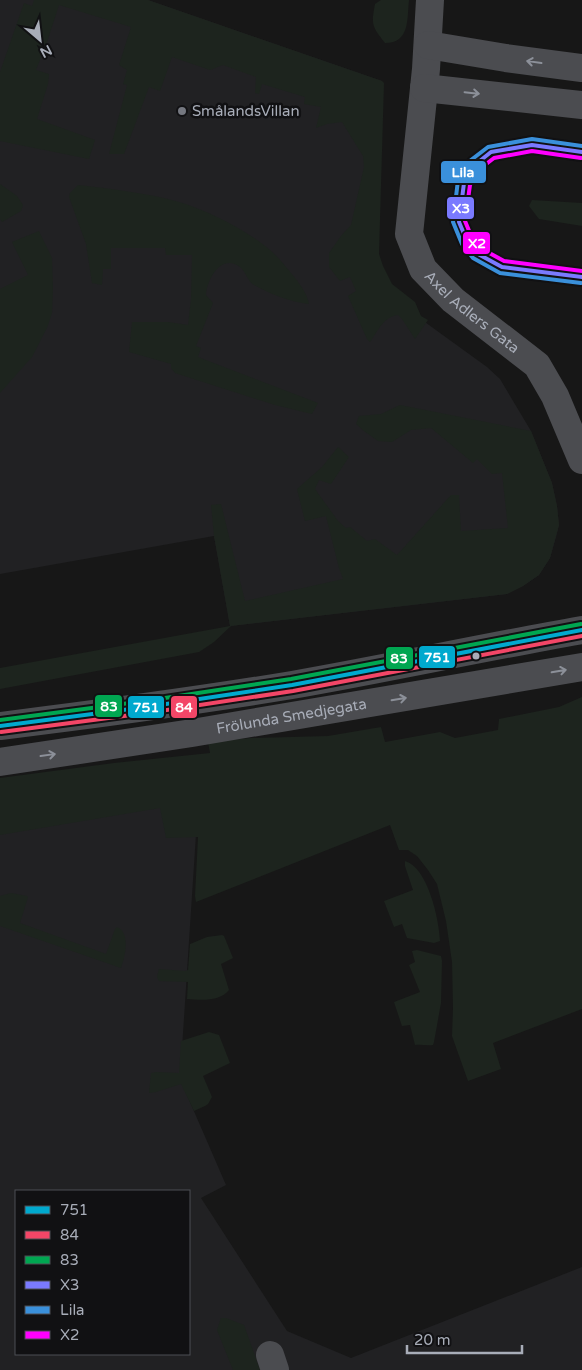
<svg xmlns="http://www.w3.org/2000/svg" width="582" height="1370" font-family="'Varela Round',sans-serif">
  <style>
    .built { fill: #212123; fill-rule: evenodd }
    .green { fill: #1d241e }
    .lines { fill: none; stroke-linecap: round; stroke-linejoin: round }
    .street { stroke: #4b4c50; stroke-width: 28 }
    .bus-1-casing { stroke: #111113; stroke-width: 8 }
    .bus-2-casing { stroke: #111113; stroke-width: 8 }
    .bus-3-casing { stroke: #111113; stroke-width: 8 }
    .bus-4-casing { stroke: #111113; stroke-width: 8 }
    .bus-5-casing { stroke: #111113; stroke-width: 8 }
    .bus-6-casing { stroke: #111113; stroke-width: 8 }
    .bus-1 { stroke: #00a9ce; stroke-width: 4 }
    .bus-2 { stroke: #f34667; stroke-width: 4 }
    .bus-3 { stroke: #00a651; stroke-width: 4 }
    .bus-4 { stroke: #7a7aff; stroke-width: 4 }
    .bus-5 { stroke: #3a90db; stroke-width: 4 }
    .bus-6 { stroke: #f0f; stroke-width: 4 }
    .oneway { stroke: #8c9099 }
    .poi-dot { fill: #757880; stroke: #111113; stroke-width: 2 }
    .bus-dot { fill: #a8adb8; stroke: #111113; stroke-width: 2 }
    .labels { text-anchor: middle; stroke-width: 5; stroke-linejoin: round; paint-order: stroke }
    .poi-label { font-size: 15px; fill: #a8adb8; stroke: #111113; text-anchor: start }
    .street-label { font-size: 15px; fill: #a8adb8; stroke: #111113 }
    .line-badge { stroke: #111113; stroke-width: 2 }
    .badge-label { font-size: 14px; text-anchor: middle; font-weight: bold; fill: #fff }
  </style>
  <rect width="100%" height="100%" fill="#171717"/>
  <g class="built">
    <polygon points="0,0 148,0 382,81 365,242 364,278 487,367 500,379 531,431 552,483 557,506 559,525 556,537 550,558 539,575 523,586 507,594 230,626 214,536 0,574"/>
    <path d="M200 773 180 1079 226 1185 201 1198 287 1331 351 1358 582 1267V1370H0V812ZM16 1191H189V1354H16Z"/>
  </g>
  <g class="green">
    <path d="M34 0H148L382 81 384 83 379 254 383 266 392 284 415 302 421 316 428 320 415 339 402 319 398 315C383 317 378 331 370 342L367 339 348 296 356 291 350 277 340 281 329 267V253L341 236 351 225 364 167 363 156 342 122 327 124 316 128 321 107 304 104 305 97 262 84 259 94 255 93 256 77 223 65 210 70 172 57 160 91 149 87 124 154H109L127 85 123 84 127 70 119 65 131 27 59 5 46 45 36 70 49 74 48 84 37 119 95 140 89 159 0 141V72L24 3 32 6Z"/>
    <path d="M381 0H409C407 19 410 43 385 43 372 26 371 25 375 4Z"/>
    <polygon points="0,184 17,196 23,205 21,211 2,222 0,219"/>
    <path d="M78 185C112 189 147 193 179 202 207 210 248 231 270 250 279 258 287 268 295 278 302 287 307 294 309 304 291 302 270 294 254 285 248 282 246 272 240 267 222 253 207 278 206 295L213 303 196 346 201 348 198 357 318 403 312 414 275 405 175 373 171 368V364L129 352 132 322H168L188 325 191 299 192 255H166L165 248H111V269H103L102 285 92 283 86 244 69 197 70 193Z"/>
    <polygon points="532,200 582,203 582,226 539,219 529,206"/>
    <polygon points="39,231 52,258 53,289 52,313 47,328 32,357 0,393 0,289 28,275 12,242"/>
    <polygon points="400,405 531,431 552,483 557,506 559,525 550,558 539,575 523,586 507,594 231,626 214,642 199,652 0,689 0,668 230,626 214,536 211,505 221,504 245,601 343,579 339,568 326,516 305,521 297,489 322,467 338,447 349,457 331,484 319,480 315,489 338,521 346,528 350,527 367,541 375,539 397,555 451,495 459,495 461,531 508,528 502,473 492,474 477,459 473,463 431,428 411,430 392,442 378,441 364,431 356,424 359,416 381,414"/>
    <polygon points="582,697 582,1009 493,1043 501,1069 468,1081 452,1036 453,1008 452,962 446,921 437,884 428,870 417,856 408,850 399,850 390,825 196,902 195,896 198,837 166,838 160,808 0,835 0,778 114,763 210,753 208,742 251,738 328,736 381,727 385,742 440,732 455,738 498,730 499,719 559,707"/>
    <path d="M405 861C428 868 439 919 440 941L434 943 407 938 402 924 394 927 384 901 413 890 405 866Z"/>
    <path d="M11 893 27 896 28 897 20 923 106 954 115 929 117 927C131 933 125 957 121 968L0 926V896Z"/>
    <path d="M222 935 224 936 233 958 221 964 229 990C219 1002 201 1000 187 999L188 982 159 981 157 977 159 969 185 971 188 970 190 944 207 937Z"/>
    <path d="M417 950 441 956 442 961 441 1003 434 1042 433 1045C427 1046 421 1044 415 1045L410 1025 402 1026 394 1002 420 992 409 965 415 962 412 951Z"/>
    <polygon points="209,1032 219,1035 230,1063 203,1076 212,1097 208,1104 205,1106 194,1111 181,1084 156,1092 149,1093 151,1073 157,1072 179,1073 181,1041"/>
    <polygon points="221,1318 226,1318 244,1325 260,1370 233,1370 217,1330"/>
  </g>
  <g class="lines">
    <g class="street">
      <path id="s1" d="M430 0 426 69 409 234 423 269 453 300 537 365 555 396 582 460"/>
      <polyline points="428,45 506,58 582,68"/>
      <polyline points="424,88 582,105"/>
      <path d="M0 726C97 714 195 701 292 685 389 668 485 647 582 630"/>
      <path id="s2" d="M0 762 192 733 582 667"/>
      <polyline points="270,1355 275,1370"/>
    </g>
    <defs>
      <polyline id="bus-1" points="0,726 146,707 292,685 582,630"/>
      <polyline id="bus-2" points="1,732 147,713 293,691 582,636"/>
      <polyline id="bus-3" points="0,720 145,701 291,679 581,624"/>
      <polyline id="bus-4" points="582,152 532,145 491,152 476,164 464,183 459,222 467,241 478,254 502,267 582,277"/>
      <polyline id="bus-5" points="581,283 500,273 473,258 462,244 453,222 458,180 471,160 488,147 532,139 582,146"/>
      <polyline id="bus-6" points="581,158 532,151 494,158 481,168 470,185 465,221 472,238 482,249 504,261 582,271"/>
    </defs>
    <use href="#bus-1" class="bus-1-casing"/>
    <use href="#bus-2" class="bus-2-casing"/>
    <use href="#bus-3" class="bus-3-casing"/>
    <use href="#bus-4" class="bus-4-casing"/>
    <use href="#bus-5" class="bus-5-casing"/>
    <use href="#bus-6" class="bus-6-casing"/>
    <use href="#bus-1" class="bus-1"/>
    <use href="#bus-2" class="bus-2"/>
    <use href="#bus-3" class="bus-3"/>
    <use href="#bus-4" class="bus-4"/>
    <use href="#bus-5" class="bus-5"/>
    <use href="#bus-6" class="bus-6"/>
  </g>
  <defs><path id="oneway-shaft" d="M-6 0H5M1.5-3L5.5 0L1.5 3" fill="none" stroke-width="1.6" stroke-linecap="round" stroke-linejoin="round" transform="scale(1.25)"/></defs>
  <g class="oneway">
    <use href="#oneway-shaft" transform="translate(534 62) rotate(-172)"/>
    <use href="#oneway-shaft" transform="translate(472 93) rotate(6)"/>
    <use href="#oneway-shaft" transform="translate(559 671) rotate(-10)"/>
    <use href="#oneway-shaft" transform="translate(399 699) rotate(-9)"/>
    <use href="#oneway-shaft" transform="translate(48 755) rotate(-8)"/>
  </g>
  <circle class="poi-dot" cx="182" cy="111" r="5"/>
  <circle class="bus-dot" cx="476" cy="656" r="4.5"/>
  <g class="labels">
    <g class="poi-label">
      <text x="192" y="116">SmålandsVillan</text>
    </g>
    <g class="street-label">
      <text dy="5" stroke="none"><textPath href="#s1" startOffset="338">Axel Adlers Gata</textPath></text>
      <text dy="5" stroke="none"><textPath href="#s2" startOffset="295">Frölunda Smedjegata</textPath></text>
    </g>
  </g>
  <g class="line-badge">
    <rect x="440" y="160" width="47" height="24" rx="5" fill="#3a90db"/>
    <rect x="446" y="196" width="29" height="24" rx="5" fill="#7a7aff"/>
    <rect x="462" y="231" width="29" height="24" rx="5" fill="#f0f"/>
    <rect x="418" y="645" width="38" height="24" rx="5" fill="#00a9ce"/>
    <rect x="385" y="646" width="29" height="24" rx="5" fill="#00a651"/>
    <rect x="94" y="694" width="29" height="24" rx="5" fill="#00a651"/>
    <rect x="127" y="695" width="38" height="24" rx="5" fill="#00a9ce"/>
    <rect x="170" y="695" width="28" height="24" rx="5" fill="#f34667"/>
  </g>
  <g class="badge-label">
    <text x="463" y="177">Lila</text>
    <text x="461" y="213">X3</text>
    <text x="477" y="248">X2</text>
    <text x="437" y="662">751</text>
    <text x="399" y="663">83</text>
    <text x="109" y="711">83</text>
    <text x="146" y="712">751</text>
    <text x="184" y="712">84</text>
  </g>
  <rect x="15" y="1190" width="175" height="165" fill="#111113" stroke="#4d4f55"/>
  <rect x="25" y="1206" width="25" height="8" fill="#00a9ce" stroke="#4d4f55"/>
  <text x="60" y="1215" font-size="15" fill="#a8adb8">751</text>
  <rect x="25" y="1231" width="25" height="8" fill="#f34667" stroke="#4d4f55"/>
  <text x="60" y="1240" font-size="15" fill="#a8adb8">84</text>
  <rect x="25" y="1256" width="25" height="8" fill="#00a651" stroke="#4d4f55"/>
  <text x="60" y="1265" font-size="15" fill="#a8adb8">83</text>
  <rect x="25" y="1281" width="25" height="8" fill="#7a7aff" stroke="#4d4f55"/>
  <text x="60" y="1290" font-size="15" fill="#a8adb8">X3</text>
  <rect x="25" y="1306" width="25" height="8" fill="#3a90db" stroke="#4d4f55"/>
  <text x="60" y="1315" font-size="15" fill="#a8adb8">Lila</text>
  <rect x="25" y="1331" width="25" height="8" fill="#ff00ff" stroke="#4d4f55"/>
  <text x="60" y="1340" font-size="15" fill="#a8adb8">X2</text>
  <g transform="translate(40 40) rotate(152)" stroke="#111113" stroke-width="4" paint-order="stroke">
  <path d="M0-4L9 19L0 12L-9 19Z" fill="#a8adb8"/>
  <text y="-8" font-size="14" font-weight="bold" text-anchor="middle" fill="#a8adb8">N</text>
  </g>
  <path d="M407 1345v8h115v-8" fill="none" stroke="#a8adb8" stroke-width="2.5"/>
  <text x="414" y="1345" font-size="15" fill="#a8adb8" stroke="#111113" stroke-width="4" paint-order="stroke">20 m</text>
</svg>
